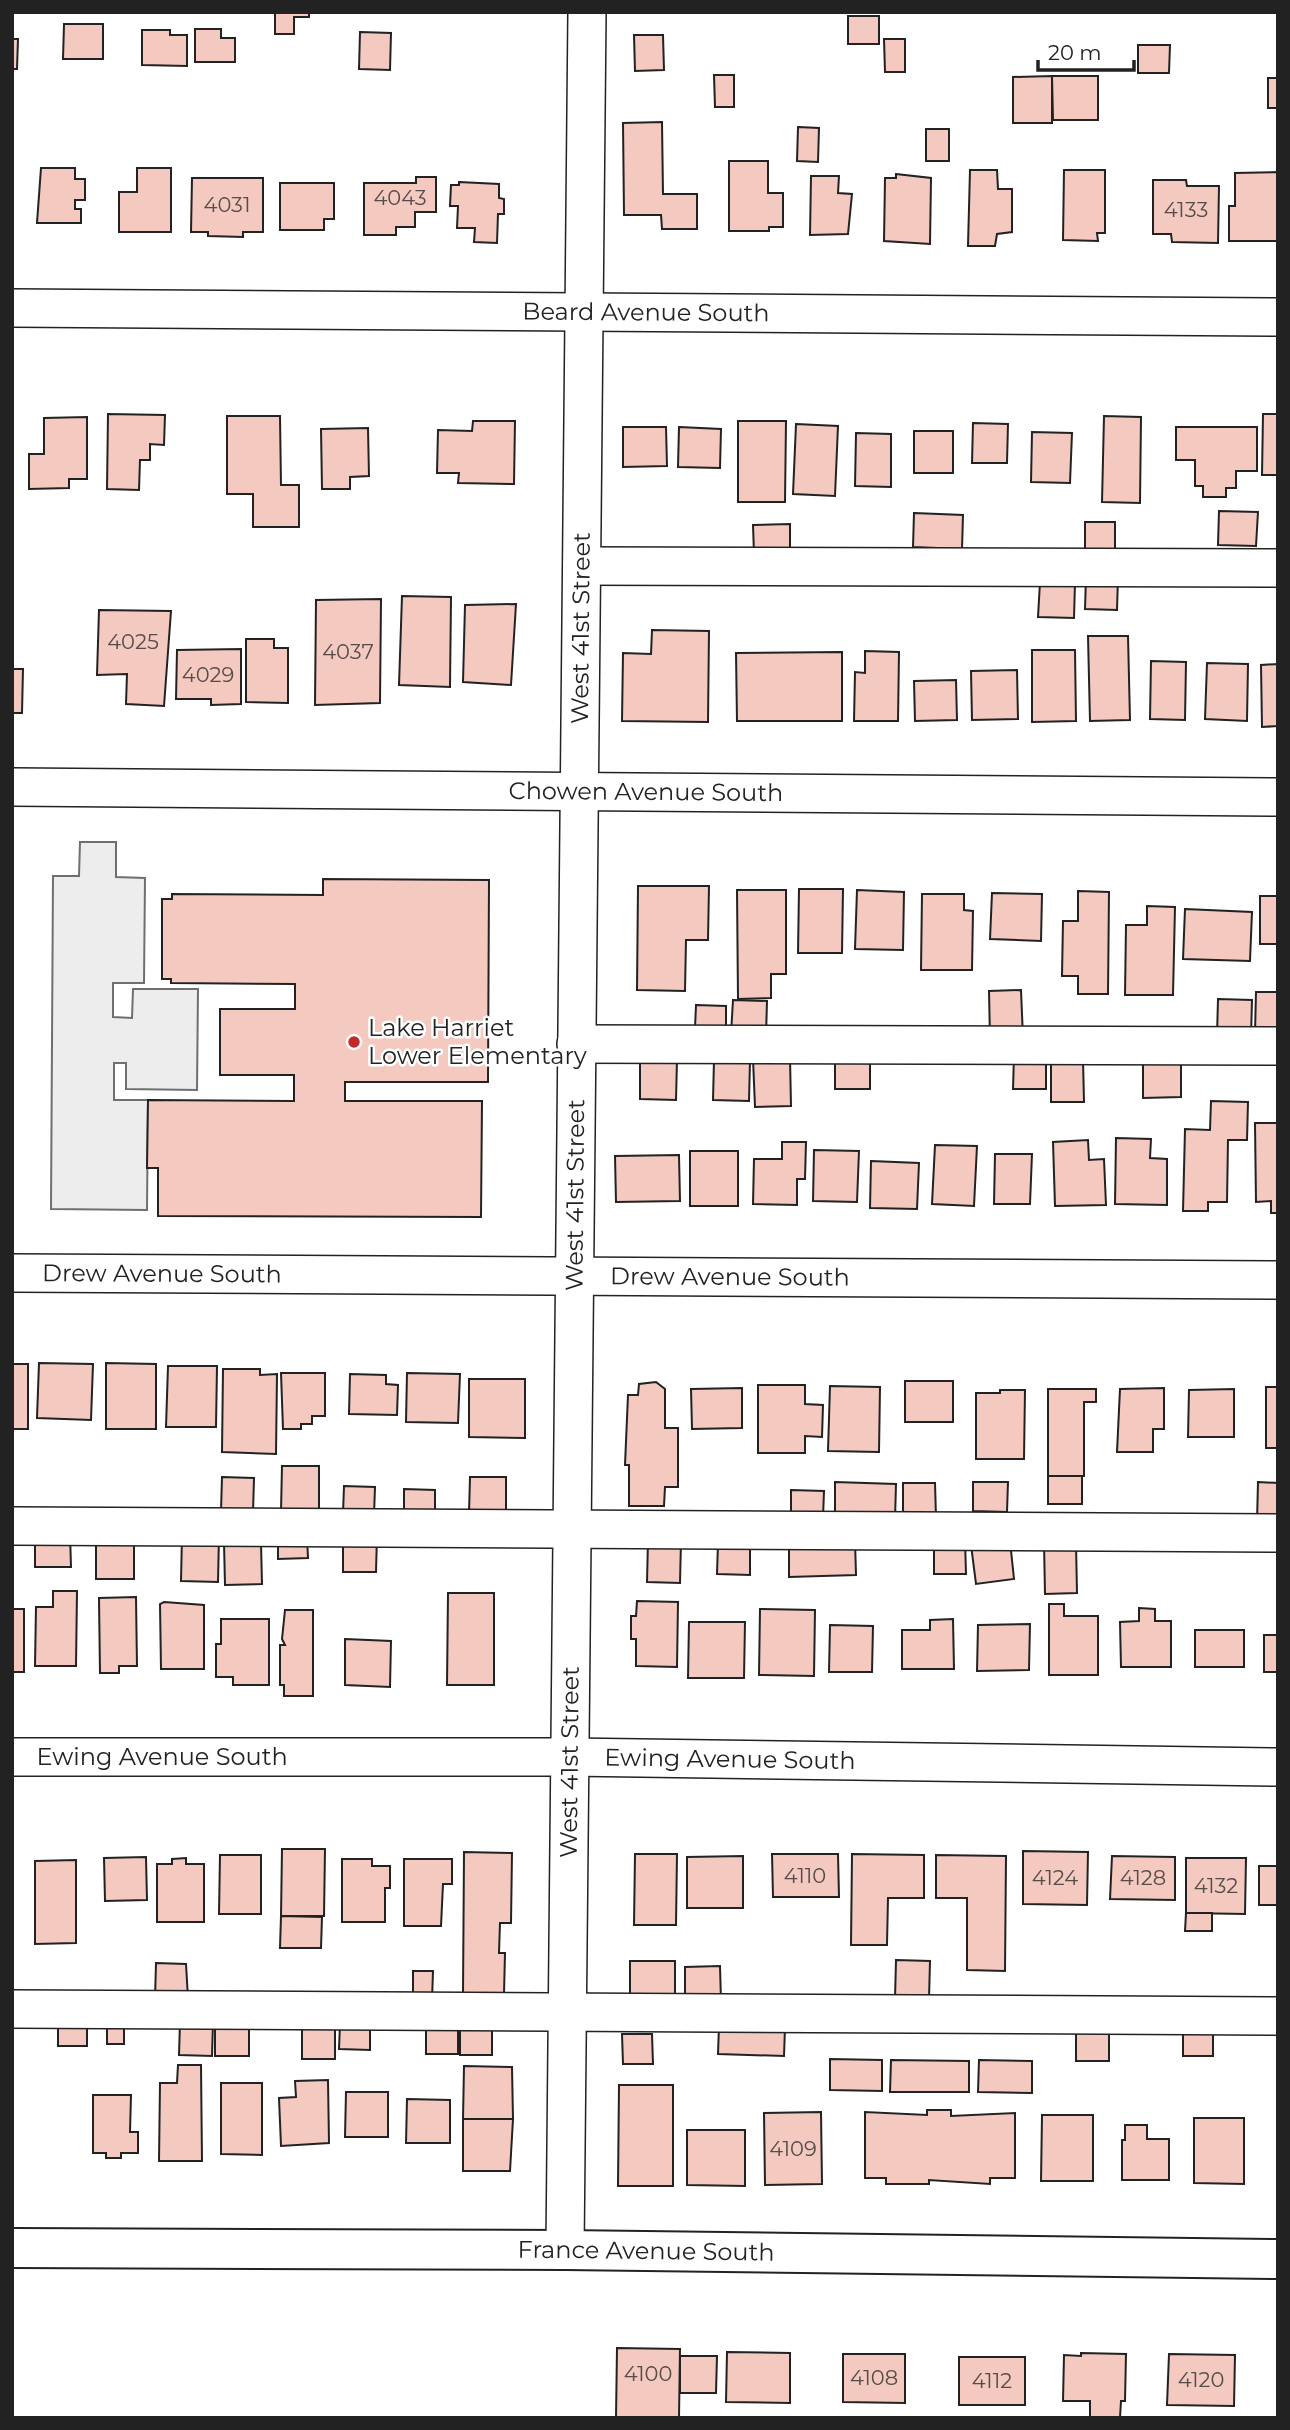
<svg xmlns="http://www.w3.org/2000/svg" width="1290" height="2430" font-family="Montserrat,sans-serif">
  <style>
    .parking { fill: #ededed; stroke: #6f6f6f; stroke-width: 2 }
    .building { fill: #f3c9c0; stroke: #222; stroke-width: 2 }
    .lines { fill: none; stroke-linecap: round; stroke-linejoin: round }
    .minor-casing { stroke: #222; stroke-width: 40 }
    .major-casing { stroke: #222; stroke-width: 42 }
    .minor { stroke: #fff; stroke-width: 37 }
    .major { stroke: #fff; stroke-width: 38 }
    .poi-dot { fill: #c62828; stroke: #fff; stroke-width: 2.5 }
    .labels { text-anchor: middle; stroke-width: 5; stroke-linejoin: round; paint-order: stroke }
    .number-label { font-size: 21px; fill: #564c4a }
    .street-label { font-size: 24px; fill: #222; stroke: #fff }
    .poi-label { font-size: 24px; fill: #222; stroke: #fff; text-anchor: start }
  </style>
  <rect width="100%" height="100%" fill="#fff"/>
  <polygon class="parking" points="80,842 116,842 116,877 145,878 144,983 113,983 113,1017 132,1018 133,989 198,989 197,1090 126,1089 126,1063 114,1063 114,1100 148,1100 147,1210 51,1209 53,876 79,876"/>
  <g class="building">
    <polygon points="275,12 309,12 309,17 294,17 294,34 275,34"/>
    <rect x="848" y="16" width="31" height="28"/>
    <polygon points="64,24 103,24 103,59 63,59"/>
    <polygon points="195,29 221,29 221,38 235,38 235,62 195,62"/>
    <polygon points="142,30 170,30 170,35 187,35 187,66 142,65"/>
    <polygon points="360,32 391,33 390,70 359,69"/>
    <polygon points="634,35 663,35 664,70 635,71"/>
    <polygon points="12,39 18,39 17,69 12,69"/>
    <polygon points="884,39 905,39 905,72 885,72"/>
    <polygon points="1138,45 1170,45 1169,73 1138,73"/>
    <polygon points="714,75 734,75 734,107 715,107"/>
    <polygon points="1052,76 1052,123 1013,123 1013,77"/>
    <polygon points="1052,76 1098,76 1098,120 1053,120"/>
    <rect x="1268" y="78" width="10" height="30"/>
    <polygon points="662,122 663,194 697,194 697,229 662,229 661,215 624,215 623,123"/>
    <polygon points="798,127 819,128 818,162 797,161"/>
    <rect x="926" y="129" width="23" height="32"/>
    <polygon points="729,161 768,161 768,193 783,193 783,227 769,227 769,231 729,231"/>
    <polygon points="41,168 75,168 75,179 85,179 85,200 75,200 75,209 81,209 81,223 37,223"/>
    <polygon points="137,168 171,168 171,232 119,232 119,192 137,192"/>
    <polygon points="970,170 997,170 998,189 1012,189 1012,232 997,234 995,246 968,246"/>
    <polygon points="1064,170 1105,170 1105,233 1097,233 1098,241 1063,240"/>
    <polygon points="1278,172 1278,241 1229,241 1229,206 1235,206 1235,173"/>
    <polygon points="896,174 931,178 930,244 884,241 885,178 896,178"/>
    <polygon points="811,176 839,176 838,193 852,194 848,234 810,235"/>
    <polygon points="416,177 436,177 436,212 415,212 415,227 396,227 396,235 364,235 364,183 416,183"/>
    <polygon points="192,178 263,178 263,232 243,232 243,237 208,236 208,232 191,232"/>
    <polygon points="1153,180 1186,180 1187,186 1219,186 1218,243 1172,242 1171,234 1153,234"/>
    <polygon points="459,182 499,184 499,198 504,199 504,214 498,214 497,243 474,242 475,228 457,228 458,206 450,206 451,185 459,185"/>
    <polygon points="280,183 334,183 334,219 324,219 324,230 280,230"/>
    <polygon points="108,414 165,415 164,445 150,444 150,460 140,460 139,490 107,489"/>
    <polygon points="1263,414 1278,414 1278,475 1262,475"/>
    <polygon points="227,416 280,416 281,485 299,485 299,527 253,527 253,494 227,494"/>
    <polygon points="1104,416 1141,417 1140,503 1102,502"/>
    <polygon points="87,417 87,479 69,479 69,488 29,489 29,454 44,454 44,418"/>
    <polygon points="473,421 515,421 514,484 458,483 459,473 437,473 438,430 472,431"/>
    <polygon points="738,421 786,421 785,502 738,502"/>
    <polygon points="973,423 1008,424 1007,463 972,463"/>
    <polygon points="796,424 838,426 835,496 793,494"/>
    <polygon points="623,427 666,427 667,466 623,467"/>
    <polygon points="679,427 721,429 720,468 678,467"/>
    <polygon points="1176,427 1257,427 1257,471 1236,471 1236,488 1226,488 1226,497 1203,497 1203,486 1195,486 1195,460 1176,460"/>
    <polygon points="368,428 369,476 350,477 350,489 322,489 321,429"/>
    <rect x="914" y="431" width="39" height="42"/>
    <polygon points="1032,432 1072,433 1070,483 1031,482"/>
    <polygon points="856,433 891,434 891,487 855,486"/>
    <polygon points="1219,511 1258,512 1256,546 1218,545"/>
    <polygon points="914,513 963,515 962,549 913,547"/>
    <polygon points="1085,522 1115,522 1115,553 1085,554"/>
    <polygon points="790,524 790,554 754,554 753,525"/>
    <polygon points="1086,577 1118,578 1117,610 1085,609"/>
    <polygon points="1040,582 1075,583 1074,618 1038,617"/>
    <polygon points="402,596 451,597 450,687 399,685"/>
    <polygon points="381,599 380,703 315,705 316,600"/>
    <polygon points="516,604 511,685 463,682 465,605"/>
    <polygon points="99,610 171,611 164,706 126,704 127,674 97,675"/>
    <polygon points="652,630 709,631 708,722 622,721 623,653 651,654"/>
    <polygon points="1088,636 1128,636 1130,720 1090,721"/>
    <polygon points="246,639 274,639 274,648 288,648 288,703 246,702"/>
    <polygon points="241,649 241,704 211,705 211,699 176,699 177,650"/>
    <polygon points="1032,650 1075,650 1076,721 1032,722"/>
    <polygon points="865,651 899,652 898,721 854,721 855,672 865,673"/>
    <polygon points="842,652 842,721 737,721 736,653"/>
    <polygon points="1151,661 1186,662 1185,720 1150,719"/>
    <polygon points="1207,663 1248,664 1247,721 1205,719"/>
    <polygon points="1278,664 1278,726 1262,727 1261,665"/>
    <polygon points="12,669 23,669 22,713 12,713"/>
    <polygon points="1017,670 1018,719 972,720 971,671"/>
    <polygon points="956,680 957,720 915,721 914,681"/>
    <polygon points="323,879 489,880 488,1082 345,1082 345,1101 482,1101 481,1217 158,1216 158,1168 147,1168 148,1100 294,1101 294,1075 220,1075 220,1009 295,1009 295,984 171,983 171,979 162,979 162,899 172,899 172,894 323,895"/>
    <polygon points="638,886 709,886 708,940 686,940 685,991 637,990"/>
    <polygon points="799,889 843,889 842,953 798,953"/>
    <polygon points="737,890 786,890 786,974 771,974 771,998 738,999"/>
    <polygon points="857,890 904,892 903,950 855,949"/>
    <polygon points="1078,891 1109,892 1108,994 1078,994 1078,976 1062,976 1063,921 1078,921"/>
    <polygon points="992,893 1042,894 1041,941 990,939"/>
    <polygon points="922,894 964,894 964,910 973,911 972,970 921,970"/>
    <rect x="1260" y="896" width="18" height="48"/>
    <polygon points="1147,906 1175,907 1173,995 1125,995 1126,925 1147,925"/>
    <polygon points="1185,909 1252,912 1250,961 1183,959"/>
    <polygon points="1021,990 1023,1038 990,1039 989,991"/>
    <polygon points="1256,992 1278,992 1278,1034 1255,1033"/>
    <polygon points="1218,999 1252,1000 1251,1037 1217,1036"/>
    <polygon points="733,1000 767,1001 766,1036 731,1034"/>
    <polygon points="696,1005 726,1006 726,1029 695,1028"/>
    <polygon points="1014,1055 1046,1055 1046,1089 1013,1089"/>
    <polygon points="790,1058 791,1106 755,1107 753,1059"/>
    <polygon points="870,1058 870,1089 835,1089 835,1059"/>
    <polygon points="640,1059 677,1060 676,1100 640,1099"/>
    <polygon points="1051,1059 1083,1059 1084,1102 1051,1102"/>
    <polygon points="714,1060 750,1061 749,1101 713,1100"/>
    <polygon points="1143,1060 1181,1060 1181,1097 1143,1098"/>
    <polygon points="1211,1101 1248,1102 1247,1140 1228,1140 1227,1202 1208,1202 1208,1211 1183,1211 1185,1129 1210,1130"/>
    <polygon points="1255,1123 1278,1123 1278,1213 1271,1213 1271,1201 1256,1202"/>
    <polygon points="1116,1138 1151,1139 1150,1158 1167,1159 1167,1205 1115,1204"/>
    <polygon points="1088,1140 1089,1160 1104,1159 1106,1205 1055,1206 1053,1142"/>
    <polygon points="782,1142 806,1142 805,1179 797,1179 797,1205 753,1204 754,1159 782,1159"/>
    <polygon points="935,1145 977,1146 974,1206 932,1204"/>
    <polygon points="814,1150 859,1151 857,1202 813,1201"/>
    <rect x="690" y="1151" width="48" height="55"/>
    <polygon points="995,1154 1032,1154 1030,1204 994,1204"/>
    <polygon points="679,1155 680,1201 616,1202 615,1156"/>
    <polygon points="871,1161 919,1163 917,1209 870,1208"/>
    <polygon points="39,1363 93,1364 91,1420 37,1418"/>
    <polygon points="106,1363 156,1364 156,1429 106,1429"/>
    <rect x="12" y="1364" width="16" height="65"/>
    <polygon points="168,1366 217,1366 216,1427 166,1427"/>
    <polygon points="223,1369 260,1369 260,1375 277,1374 276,1454 222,1452"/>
    <polygon points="281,1373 325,1373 325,1416 312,1416 312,1424 301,1424 301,1429 283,1429"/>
    <polygon points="407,1373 460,1374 458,1423 406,1422"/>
    <polygon points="350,1374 386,1375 386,1384 398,1385 397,1415 349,1414"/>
    <polygon points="469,1379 525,1379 525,1438 469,1437"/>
    <rect x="905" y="1381" width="48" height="41"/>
    <polygon points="656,1382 665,1389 665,1428 678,1428 678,1487 665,1487 664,1506 629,1506 629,1465 625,1465 628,1395 638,1395 639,1384"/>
    <polygon points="758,1385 805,1385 805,1404 823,1405 822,1437 805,1436 805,1453 758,1453"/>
    <polygon points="830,1386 880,1387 879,1452 828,1451"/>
    <rect x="1266" y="1387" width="12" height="61"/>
    <polygon points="742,1388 742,1428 692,1429 691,1389"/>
    <polygon points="1164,1388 1164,1429 1153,1429 1153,1452 1117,1452 1120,1389"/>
    <polygon points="1048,1389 1096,1389 1096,1402 1084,1402 1084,1476 1048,1476"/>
    <polygon points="1234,1389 1234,1437 1188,1437 1189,1390"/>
    <polygon points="1000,1390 1025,1390 1024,1459 976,1459 976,1393 1000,1393"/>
    <polygon points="282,1466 319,1466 319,1511 281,1511"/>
    <rect x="1048" y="1476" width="34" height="28"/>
    <polygon points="222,1477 254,1478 253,1512 221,1511"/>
    <polygon points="470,1477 506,1477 506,1513 469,1513"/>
    <polygon points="835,1482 896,1484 895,1520 835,1519"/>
    <polygon points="973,1482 1008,1482 1007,1512 973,1511"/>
    <polygon points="1258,1482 1278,1483 1278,1522 1257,1522"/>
    <polygon points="903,1483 935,1483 936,1517 903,1518"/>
    <polygon points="344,1486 375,1487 374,1515 343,1513"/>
    <polygon points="404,1489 435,1490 435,1513 404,1513"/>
    <polygon points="791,1490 824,1491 823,1518 791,1518"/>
    <polygon points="35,1533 70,1533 71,1567 35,1567"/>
    <polygon points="182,1535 219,1536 218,1582 181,1581"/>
    <polygon points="343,1535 377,1535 376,1572 343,1572"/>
    <polygon points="307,1537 308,1558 278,1559 278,1538"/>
    <polygon points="96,1538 134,1539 134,1579 96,1579"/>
    <polygon points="934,1539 965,1539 966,1574 934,1574"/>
    <polygon points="648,1540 681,1541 680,1583 647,1582"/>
    <polygon points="855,1541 856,1575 789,1577 789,1543"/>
    <polygon points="1010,1541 1014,1579 976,1584 971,1545"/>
    <polygon points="224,1543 261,1543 262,1584 225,1585"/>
    <polygon points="718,1543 750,1544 750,1575 717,1574"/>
    <polygon points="1044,1543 1076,1543 1077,1593 1045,1594"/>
    <polygon points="53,1591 77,1591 76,1666 35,1666 36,1607 53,1607"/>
    <polygon points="448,1593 494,1593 494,1685 447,1685"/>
    <polygon points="136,1597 137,1666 119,1666 119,1673 100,1673 99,1598"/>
    <polygon points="637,1601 678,1602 677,1667 636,1666 636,1639 631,1639 631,1616 636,1616"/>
    <polygon points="164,1602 204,1605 204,1669 161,1669 160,1604"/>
    <polygon points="1049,1604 1064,1604 1064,1616 1098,1616 1098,1675 1049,1675"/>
    <polygon points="1139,1608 1155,1609 1155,1621 1171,1621 1171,1667 1121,1667 1120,1622 1139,1621"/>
    <rect x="12" y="1609" width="12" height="63"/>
    <polygon points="760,1609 815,1610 814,1676 759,1675"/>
    <polygon points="285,1610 313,1610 313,1696 284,1696 284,1685 280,1685 280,1645 285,1645 282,1639"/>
    <polygon points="221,1619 269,1619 269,1685 233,1685 233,1677 216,1677 216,1644 221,1644"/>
    <polygon points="953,1619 954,1669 902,1669 902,1630 930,1630 930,1620"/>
    <polygon points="689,1622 745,1622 744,1678 688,1678"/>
    <polygon points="1030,1624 1029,1670 977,1671 978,1625"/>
    <polygon points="830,1625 873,1626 872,1672 829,1672"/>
    <rect x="1195" y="1630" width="49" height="37"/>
    <rect x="1264" y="1635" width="14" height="37"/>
    <polygon points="345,1639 391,1641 390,1687 345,1685"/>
    <polygon points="282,1849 325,1849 324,1916 281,1916"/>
    <polygon points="1023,1851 1088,1852 1087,1905 1023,1904"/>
    <polygon points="464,1852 512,1853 511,1923 500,1923 499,1953 505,1953 504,1994 463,1993"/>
    <polygon points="635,1854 677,1854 676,1925 634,1925"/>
    <polygon points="772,1854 838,1854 839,1897 773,1897"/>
    <polygon points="852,1854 924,1855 924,1898 888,1898 887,1945 851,1945"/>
    <polygon points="220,1855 261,1855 261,1914 219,1914"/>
    <polygon points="936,1855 1006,1856 1005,1971 967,1970 967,1898 936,1898"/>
    <polygon points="743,1856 743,1908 687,1908 687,1857"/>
    <polygon points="1112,1856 1175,1857 1175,1900 1110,1899"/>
    <polygon points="146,1857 147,1900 105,1901 104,1858"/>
    <polygon points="186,1858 186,1864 204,1864 204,1922 157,1922 157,1864 172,1864 172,1859"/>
    <polygon points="1186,1858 1246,1858 1245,1914 1186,1913"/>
    <polygon points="342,1859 372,1859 372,1866 390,1866 390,1888 385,1888 385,1922 342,1922"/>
    <polygon points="404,1859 452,1859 452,1884 443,1884 441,1926 404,1926"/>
    <polygon points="76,1860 76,1943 35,1944 35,1861"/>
    <rect x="1259" y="1866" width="19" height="39"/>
    <polygon points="1186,1913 1212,1913 1212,1931 1185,1931"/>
    <polygon points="281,1916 322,1917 321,1948 280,1948"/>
    <polygon points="896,1960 930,1961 929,1999 895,1999"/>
    <rect x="630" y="1961" width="45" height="42"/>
    <polygon points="156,1963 186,1964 188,1998 155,1999"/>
    <polygon points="720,1966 721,2001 685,2002 685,1967"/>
    <polygon points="413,1971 433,1971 432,2001 413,2001"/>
    <rect x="58" y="2022" width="29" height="24"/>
    <polygon points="180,2022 213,2022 212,2056 179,2055"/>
    <rect x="302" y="2022" width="33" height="37"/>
    <rect x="107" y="2023" width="17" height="21"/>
    <rect x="215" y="2023" width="34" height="33"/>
    <rect x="426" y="2023" width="32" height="31"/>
    <polygon points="340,2024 370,2025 370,2050 339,2049"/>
    <rect x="460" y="2024" width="32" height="31"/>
    <polygon points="719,2026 785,2028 784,2056 718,2054"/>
    <rect x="1183" y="2026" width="30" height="30"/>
    <rect x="1076" y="2030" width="33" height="31"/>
    <polygon points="622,2034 652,2034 653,2064 623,2064"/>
    <polygon points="830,2059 882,2060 882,2091 830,2090"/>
    <polygon points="891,2060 969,2061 969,2092 890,2092"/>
    <polygon points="979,2060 1032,2061 1032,2093 978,2092"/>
    <polygon points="178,2065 201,2065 202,2161 159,2161 160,2083 177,2083"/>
    <polygon points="464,2066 512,2067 513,2119 463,2119"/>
    <polygon points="328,2080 329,2143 281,2146 279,2098 296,2097 295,2081"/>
    <polygon points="221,2083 262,2083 262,2155 221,2154"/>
    <polygon points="619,2085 673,2085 673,2186 618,2186"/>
    <polygon points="346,2092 388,2092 388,2137 345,2137"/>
    <polygon points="93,2095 131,2095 130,2132 138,2132 138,2153 121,2153 121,2158 106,2158 106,2153 93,2153"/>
    <polygon points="407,2099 450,2100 450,2143 406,2143"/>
    <polygon points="927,2110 951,2110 951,2116 1015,2113 1015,2178 990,2178 990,2184 929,2180 929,2184 886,2184 886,2178 865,2178 865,2112 927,2115"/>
    <polygon points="821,2112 822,2184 765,2185 764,2113"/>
    <polygon points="1042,2115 1093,2115 1093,2181 1041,2181"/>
    <polygon points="1194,2118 1244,2118 1244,2184 1194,2183"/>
    <polygon points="463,2119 513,2119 510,2171 463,2171"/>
    <polygon points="1125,2125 1147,2125 1147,2139 1169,2139 1169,2180 1122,2180 1122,2140 1125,2140"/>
    <polygon points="687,2130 745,2130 745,2186 687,2185"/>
    <polygon points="617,2348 680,2349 679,2418 616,2418"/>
    <polygon points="727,2352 790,2353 790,2403 726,2402"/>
    <polygon points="1081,2353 1126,2354 1125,2401 1121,2401 1120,2418 1090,2418 1090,2401 1063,2401 1064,2355 1081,2356"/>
    <polygon points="843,2354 905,2354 905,2403 843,2402"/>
    <polygon points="1169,2354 1235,2355 1234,2406 1167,2405"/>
    <polygon points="680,2356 717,2356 716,2393 680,2393"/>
    <rect x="959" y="2357" width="66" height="48"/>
  </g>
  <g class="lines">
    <defs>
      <g id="minor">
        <path id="s1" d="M12 308 1278 317"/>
        <polyline points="582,566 1278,568"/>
        <path id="s2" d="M12 787 1278 797"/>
        <polyline points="576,1044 1278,1046"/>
        <path id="s3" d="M12 1273 1278 1280"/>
        <polyline points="12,1526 1278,1533"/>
        <path id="s4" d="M12 1757H569L1278 1767"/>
        <polyline points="12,2009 1278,2016"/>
        <path id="s5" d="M565 2250 587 12"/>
      </g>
      <g id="major">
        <path id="s6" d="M12 2248 565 2250 1278 2259"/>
      </g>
    </defs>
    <use href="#minor" class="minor-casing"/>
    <use href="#major" class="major-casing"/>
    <use href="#minor" class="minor"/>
    <use href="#major" class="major"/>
  </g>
  <circle class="poi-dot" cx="354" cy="1042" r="7"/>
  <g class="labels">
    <g class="number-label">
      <text x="400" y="205">4043</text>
      <text x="227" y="212">4031</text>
      <text x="1186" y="217">4133</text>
      <text x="133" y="649">4025</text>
      <text x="348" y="659">4037</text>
      <text x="208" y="682">4029</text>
      <text x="805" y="1883">4110</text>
      <text x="1055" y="1885">4124</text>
      <text x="1143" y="1885">4128</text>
      <text x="1216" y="1893">4132</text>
      <text x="793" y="2156">4109</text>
      <text x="648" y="2381">4100</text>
      <text x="874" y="2385">4108</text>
      <text x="1201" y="2387">4120</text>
      <text x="992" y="2388">4112</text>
    </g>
    <g class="street-label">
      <text dy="8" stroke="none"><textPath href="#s1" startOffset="634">Beard Avenue South</textPath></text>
      <text dy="8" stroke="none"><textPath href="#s5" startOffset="1622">West 41st Street</textPath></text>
      <text dy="8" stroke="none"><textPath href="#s2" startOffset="634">Chowen Avenue South</textPath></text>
      <text dy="8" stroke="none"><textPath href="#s5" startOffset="1055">West 41st Street</textPath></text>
      <text dy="8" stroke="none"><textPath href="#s3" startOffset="150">Drew Avenue South</textPath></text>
      <text dy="8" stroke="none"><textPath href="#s3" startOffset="718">Drew Avenue South</textPath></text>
      <text dy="8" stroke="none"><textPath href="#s4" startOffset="150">Ewing Avenue South</textPath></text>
      <text dy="8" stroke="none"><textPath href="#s4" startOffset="718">Ewing Avenue South</textPath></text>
      <text dy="8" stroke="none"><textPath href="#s5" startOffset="488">West 41st Street</textPath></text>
      <text dy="8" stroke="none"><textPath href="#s6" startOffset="634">France Avenue South</textPath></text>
    </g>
    <g class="poi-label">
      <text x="368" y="1036">Lake Harriet<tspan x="368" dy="28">Lower Elementary</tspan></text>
    </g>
  </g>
  <rect width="1290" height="2430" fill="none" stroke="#222222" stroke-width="28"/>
  <path d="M1038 60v10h96v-10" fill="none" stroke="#222222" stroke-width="3.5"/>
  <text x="1048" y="60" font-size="21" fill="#222222" stroke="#ffffff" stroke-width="5" paint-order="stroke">20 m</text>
</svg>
